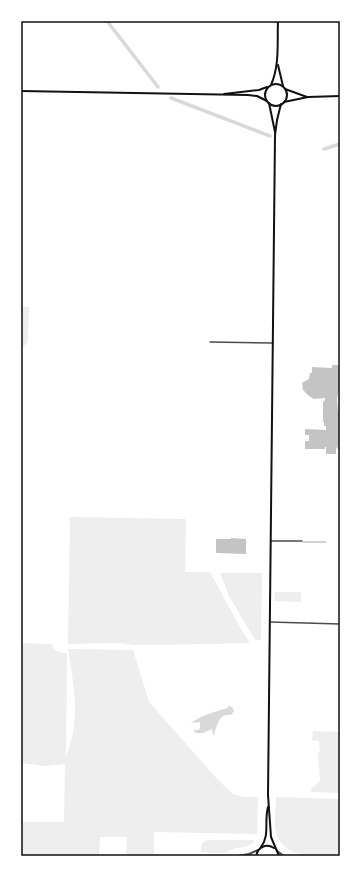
<svg xmlns="http://www.w3.org/2000/svg" width="361" height="877" font-family="'Varela Round',sans-serif">
  <style>
    .green { fill: #eee }
    .water { fill: #d9d9d9 }
    .lines { fill: none; stroke-linecap: round; stroke-linejoin: round }
    .canal { stroke: #d9d9d9; stroke-width: 3.5 }
    .building { fill: #c4c4c4 }
    .service { stroke: #4c4c4c; stroke-width: 0.5 }
    .minor { stroke: #4c4c4c; stroke-width: 1.5 }
    .tertiary { stroke: #4c4c4c; stroke-width: 2 }
    .secondary { stroke: #111; stroke-width: 2 }
    .neatline { fill: none; stroke: #111; stroke-width: 1.5 }
  </style>
  <rect width="100%" height="100%" fill="#fff"/>
  <g class="green">
    <polygon points="21,306 29,307 28,342 21,349"/>
    <polygon points="70,517 186,519 185,572 210,572 241,629 250,643 166,645 133,645 120,643 68,644"/>
    <polygon points="220,573 262,573 261,640 255,640 229,596"/>
    <polygon points="275,592 301,592 301,602 274,601"/>
    <path d="M21 643 52 644C55 652 59 653 67 653L66 756C81 719 74 688 68 649L133 650 149 702 218 780 233 794 244 797H258L257 834 154 832V856H126L127 837H100L99 856H21V822H64L65 764 46 766 21 763Z"/>
    <polygon points="313,731 340,732 340,793 312,792 310,790 320,781 318,753 320,752 319,741 312,740"/>
    <path d="M276 797 340 799V856C318 856 286 860 277 835 273 824 276 809 276 797Z"/>
    <path d="M208 840H254L253 843 247 846 233 849 225 853 201 852C201 846 201 842 208 840Z"/>
  </g>
  <path class="water" d="M228 706 232 707 234 711 231 715C219 713 217 725 214 735H213L212 729 203 733H196L193 730H198L200 728V722L191 723C202 715 214 712 227 708Z"/>
  <g class="lines">
    <g class="canal">
      <polyline points="107,21 158,87"/>
      <polyline points="171,98 270,136"/>
      <polyline points="324,149 340,144"/>
    </g>
  </g>
  <g class="building">
    <polygon points="332,365 340,365 340,389 338,393 337,400 338,411 340,411 340,449 338,449 336,447 336,454 326,454 326,447 325,447 325,449 305,449 305,441 309,441 309,435 305,435 305,429 326,430 326,426 324,426 324,422 323,422 323,402 325,400 325,398 314,399 309,396 303,390 302,383 309,379 310,373 312,373 312,367 332,368"/>
    <polygon points="231,538 246,539 246,554 216,553 216,539 231,539"/>
  </g>
  <g class="lines">
    <polyline class="service" points="303,542 326,542"/>
    <g class="minor">
      <polyline points="210,342 273,343"/>
      <polyline points="271,541 302,541"/>
      <polyline points="270,622 340,624"/>
    </g>
    <g class="tertiary">
      <polyline points="277,851 284,856"/>
      <polyline points="238,856 249,854 258,850"/>
    </g>
    <g class="secondary">
      <polyline points="278,65 283,86"/>
      <circle cx="276" cy="95" r="11"/>
      <path d="M271 85C280 64 277 43 278 21"/>
      <polyline points="285,89 307,97"/>
      <polyline points="21,91 248,95 257,96 267,101"/>
      <polyline points="224,94 259,90 267,87"/>
      <polyline points="284,102 308,97 340,96"/>
      <polyline points="269,103 275,132"/>
      <path d="M261 847C270 836 264 821 268 807"/>
      <path d="M256 856C258 847 266 843 274 848"/>
      <polyline points="279,856 271,837 268,795 275,135 277,120 281,104"/>
    </g>
  </g>
  <rect width="361" height="877" fill="none" stroke="#ffffff" stroke-width="44"/>
  <rect x="22" y="22" width="317" height="833" class="neatline"/>
</svg>
